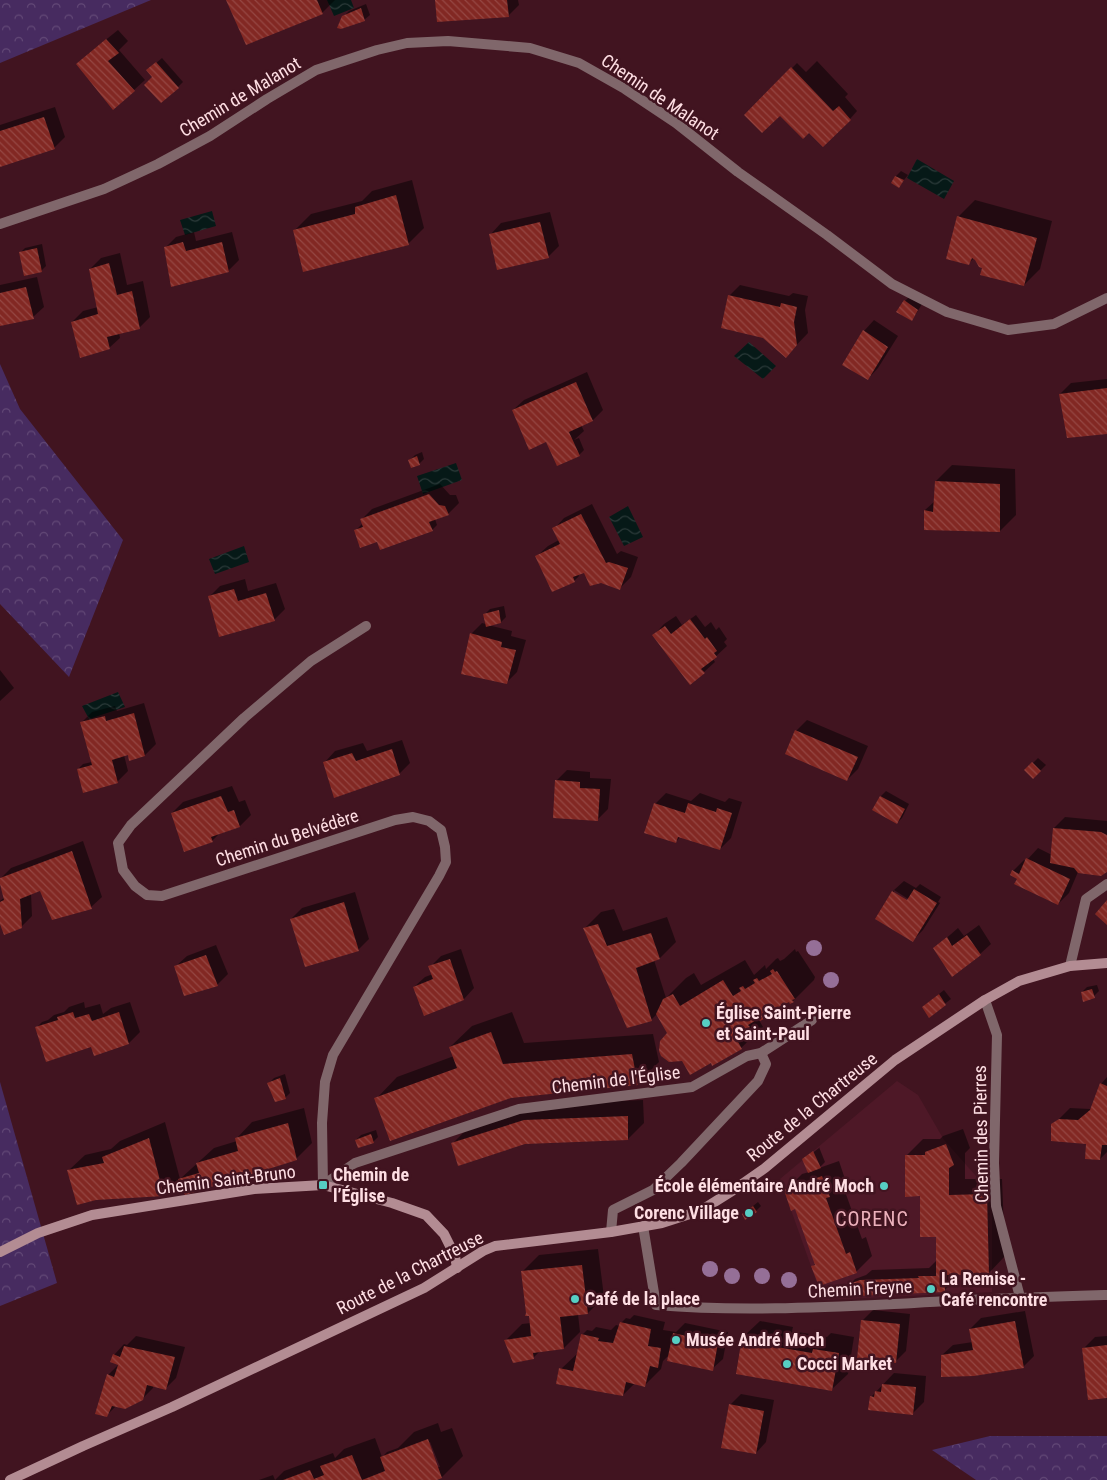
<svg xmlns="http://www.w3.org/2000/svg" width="1107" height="1480" font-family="'Roboto Condensed',sans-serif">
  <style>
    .built { fill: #4e1827 }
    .forest { fill: url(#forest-crowns) }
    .water { fill: url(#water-waves) }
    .shadow { fill: #0007; fill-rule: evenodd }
    .building { fill: url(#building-back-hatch) }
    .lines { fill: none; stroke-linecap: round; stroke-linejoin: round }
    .lane { stroke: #80676b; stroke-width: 10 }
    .street { stroke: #80676b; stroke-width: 10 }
    .secondary { stroke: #b38c93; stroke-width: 10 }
    .tree { fill: #956f97 }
    .poi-dot { fill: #56cec3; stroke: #411420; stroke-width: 2 }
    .labels { text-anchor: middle; stroke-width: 5; stroke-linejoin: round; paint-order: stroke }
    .street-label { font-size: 18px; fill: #fedee3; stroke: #411420 }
    .poi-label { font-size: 18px; font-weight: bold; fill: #fedee3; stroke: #411420; text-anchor: start }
    .quarter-label { font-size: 20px; letter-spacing: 1px; fill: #edb1bc; stroke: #411420 }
  </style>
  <defs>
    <pattern id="forest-crowns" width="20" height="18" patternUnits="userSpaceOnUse" patternTransform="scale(1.25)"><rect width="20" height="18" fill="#472b60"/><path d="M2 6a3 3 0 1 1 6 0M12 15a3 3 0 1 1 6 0" fill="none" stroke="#634977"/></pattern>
    <pattern id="water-waves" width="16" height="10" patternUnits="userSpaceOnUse" patternTransform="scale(1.25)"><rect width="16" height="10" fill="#061917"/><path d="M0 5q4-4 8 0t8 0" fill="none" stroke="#2b3a39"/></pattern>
    <pattern id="building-back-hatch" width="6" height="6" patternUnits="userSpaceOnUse" patternTransform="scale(1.25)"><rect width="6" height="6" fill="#822823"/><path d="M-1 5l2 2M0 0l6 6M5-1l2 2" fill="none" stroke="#954743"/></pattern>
  </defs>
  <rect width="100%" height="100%" fill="#411420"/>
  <polygon class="built" points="897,1081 918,1095 944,1140 992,1194 992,1292 823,1300 780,1179"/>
  <g class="forest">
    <polygon points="0,0 151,0 0,63"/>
    <polygon points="0,364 20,409 123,540 69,677 0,604"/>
    <polygon points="0,1082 57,1283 0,1306"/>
    <polygon points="990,1436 1107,1436 1107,1480 976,1480 932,1450"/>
  </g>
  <g class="water">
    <polygon points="327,0 351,0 354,8 334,16"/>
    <polygon points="917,159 954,181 944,199 907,178"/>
    <polygon points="212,211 216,226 185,235 180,220"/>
    <polygon points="749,342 776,366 763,379 734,356"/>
    <polygon points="456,463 462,480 423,494 417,476"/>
    <polygon points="628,506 643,537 624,546 609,517"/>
    <polygon points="244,546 249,562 215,574 209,559"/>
    <polygon points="118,692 125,707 89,719 82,706"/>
  </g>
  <g class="shadow">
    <polygon points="227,0 335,0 322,13"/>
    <polygon points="436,0 518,0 519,5 508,16"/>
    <polygon points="366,4 370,15 364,20 343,17 349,11"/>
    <polygon points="118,30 128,41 119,50 145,80 134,90 88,54"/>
    <polygon points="162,58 183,82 178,87 154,77 148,70"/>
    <polygon points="817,61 848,94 845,97 857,111 850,119 809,131 780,114 746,115 797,63 806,72"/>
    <polygon points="55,107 65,137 54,148 0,166 0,125"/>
    <polygon points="901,171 908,175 899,186 893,183 896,176"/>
    <polygon points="412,180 424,228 408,244 295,230 311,214 362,201 372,191"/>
    <polygon points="975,200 1052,221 1040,269 1024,285 983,268 974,258 969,263 948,258 959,216"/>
    <polygon points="550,212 559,246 548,257 491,234 501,223"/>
    <polygon points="194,232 196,241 232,232 239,260 228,271 166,247 176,237"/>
    <polygon points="42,244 46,266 41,271 20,253 25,248"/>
    <polygon points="120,253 127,285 143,281 150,317 139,328 119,333 120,338 109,348 72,322 83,311 98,307 90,269 101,258"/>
    <polygon points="37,277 44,307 33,317 0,324 0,285"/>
    <polygon points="740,285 789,296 793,293 808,296 805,310 808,333 786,356 729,296"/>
    <polygon points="910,296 922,304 916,314 911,319 905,301"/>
    <polygon points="874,320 898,336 878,368 868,379 864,331"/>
    <polygon points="587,372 603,410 593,420 581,425 584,431 574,440 579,438 584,450 579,455 547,440 513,410 524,400"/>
    <polygon points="1107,379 1107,433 1060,394 1071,383"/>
    <polygon points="422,452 424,459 419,464 410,460 415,455"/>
    <polygon points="952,465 1015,469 1016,515 1000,531 925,528 925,510 935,501 936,481"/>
    <polygon points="440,484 450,495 456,495 459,503 448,514 435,519 437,525 432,530 377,540 356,530 363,523 362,519 372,509"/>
    <polygon points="592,504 617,554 621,551 638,557 631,577 620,588 585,571 578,574 579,576 574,581 537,556 548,546 559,540 554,529 564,518"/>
    <polygon points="245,579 248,591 276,583 285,609 274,620 209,597 220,586"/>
    <polygon points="504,606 506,617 501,622 488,625 512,631 511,636 526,640 517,672 506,683 471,634 482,623 486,624 484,615 490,609"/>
    <polygon points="696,615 705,627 711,622 716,630 719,627 727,639 724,642 727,646 713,659 715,662 704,672 654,635 664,624 676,616 682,625"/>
    <polygon points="0,670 14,688 0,701"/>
    <polygon points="144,703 156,744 145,755 130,759 129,754 124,755 128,771 117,782 78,769 83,764 92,762 81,723 92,712 115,706 117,711"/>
    <polygon points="807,720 868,746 858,769 847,780 796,731"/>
    <polygon points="402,740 410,763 399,774 325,762 335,751 363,743 367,751"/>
    <polygon points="1038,758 1046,765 1033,778 1026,770"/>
    <polygon points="567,770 590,772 590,778 611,779 608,809 597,820 556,781"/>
    <polygon points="232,786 239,802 245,800 251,815 240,826 220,833 212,841 172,813 183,802"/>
    <polygon points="886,791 909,804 902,818 897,823 881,796"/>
    <polygon points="666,793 691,801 700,793 725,802 729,798 742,802 731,838 720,849 680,837 676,842 655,804"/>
    <polygon points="1065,817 1107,821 1107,871 1078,872 1069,893 1058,904 1019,878 1013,871 1024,860 1026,861 1038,848 1052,855 1054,828"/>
    <polygon points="83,841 102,897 91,907 41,889 31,893 32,916 21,927 0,920 0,901 5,897 0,879 11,868"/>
    <polygon points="904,881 916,888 920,884 941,897 938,902 940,903 923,930 913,940 877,918 894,890 894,893 911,904 913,902 894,890"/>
    <polygon points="355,892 369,939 358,950 291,919 302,908"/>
    <polygon points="614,909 623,931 667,917 676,942 660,958 654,960 666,998 686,978 694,973 701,985 745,960 754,975 765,965 766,969 776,959 778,958 780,961 784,959 795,949 796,952 798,951 815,977 814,980 793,1001 790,1000 774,1011 774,1009 769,1012 759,1020 763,1027 741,1048 711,1062 668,1033 657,1014 651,1020 585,928 601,912"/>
    <polygon points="979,925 991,944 980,954 935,948 958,928 964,936"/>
    <polygon points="216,945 228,974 217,985 176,966 187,956"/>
    <polygon points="461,949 474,988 464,999 425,1014 414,987 425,977 433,974 430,967 441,956"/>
    <polygon points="1097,985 1099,991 1094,996 1082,992 1087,987"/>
    <polygon points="944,990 951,999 929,1016 929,1002"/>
    <polygon points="84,1002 85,1008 100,1004 103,1014 111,1008 130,1002 140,1032 129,1043 92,1046 37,1027 42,1022 48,1020 54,1015 64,1012 69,1007"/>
    <polygon points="512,1012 524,1043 653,1034 659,1062 638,1083 511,1097 376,1099 397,1077 454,1056 450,1047 472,1026"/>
    <polygon points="285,1074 290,1093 285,1098 269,1083 274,1078"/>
    <polygon points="1107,1077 1107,1152 1100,1159 1087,1142 1053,1125 1070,1108 1090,1109 1092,1108 1101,1084"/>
    <polygon points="643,1100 644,1123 628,1139 452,1144 468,1128 541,1104"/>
    <polygon points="304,1108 312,1143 296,1159 186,1194 179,1179 164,1194 96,1199 78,1203 68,1171 85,1155 111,1149 120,1141 165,1122 180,1179 214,1148 237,1141 236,1139 252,1122"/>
    <polygon points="963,1129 970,1148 965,1153 965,1179 1002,1179 1005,1256 989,1273 960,1273 944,1291 850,1284 855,1279 866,1275 872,1270 929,1268 937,1260 937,1235 906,1156 923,1139 940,1139 943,1136"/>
    <polygon points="376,1130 378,1137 373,1142 356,1140 361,1135"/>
    <polygon points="819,1147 825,1162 819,1168 839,1161 845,1179 842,1183 862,1239 866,1237 872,1256 856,1272 813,1266 816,1263 796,1207 786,1190 802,1174 809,1172 807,1157 819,1148"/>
    <polygon points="758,1202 761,1206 756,1211 743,1214"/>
    <polygon points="598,1249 604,1297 588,1313 578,1314 580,1332 564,1348 540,1351 533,1358 506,1340 522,1324 531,1323 523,1271 539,1255"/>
    <polygon points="873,1310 910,1314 906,1351 895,1362 862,1321"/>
    <polygon points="1025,1311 1034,1356 1023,1367 942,1355 953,1345 973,1342 970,1329 981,1318"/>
    <polygon points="634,1315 665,1322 663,1330 676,1332 685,1323 728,1332 723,1359 712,1369 669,1355 663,1361 661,1369 645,1385 635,1383 623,1395 561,1369 578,1353 582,1335 587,1330 592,1331 596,1327 611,1330 616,1325 620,1326 621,1323 626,1318 630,1319"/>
    <polygon points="760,1321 793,1327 792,1331 827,1337 831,1333 854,1337 848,1374 831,1390 737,1373 743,1337"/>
    <polygon points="136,1336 185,1347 176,1378 166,1388 154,1385 153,1388 142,1399 116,1406 106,1416 108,1375 119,1364 114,1355 124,1344 127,1345"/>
    <polygon points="1107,1336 1107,1400 1106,1396 1084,1348 1095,1337"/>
    <polygon points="894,1373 926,1376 924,1402 913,1413 871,1397"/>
    <polygon points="741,1394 774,1400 766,1442 756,1453 730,1405"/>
    <path d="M438 1423 441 1432 452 1428 463 1456 442 1477 433 1480H275L284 1471 333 1453 335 1458 344 1449 375 1438 382 1457 387 1452 398 1448 414 1432ZM430 1442 440 1467H437L428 1443Z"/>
    <polygon points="273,1475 275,1480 259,1480"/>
  </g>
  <g class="building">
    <polygon points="226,0 317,0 323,14 246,45"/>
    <polygon points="435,0 507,0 509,17 437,22"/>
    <polygon points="361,8 365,21 341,29 337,28 342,16"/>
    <polygon points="106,39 119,53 108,61 135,91 113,110 76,64"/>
    <polygon points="156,62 179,88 161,103 144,85 152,77 146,70"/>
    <polygon points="791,67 833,111 839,106 851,120 823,147 809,133 803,139 780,116 762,133 744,115"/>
    <polygon points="44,117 55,149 0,167 0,131"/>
    <polygon points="895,176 904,180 899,188 891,183"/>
    <polygon points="396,195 409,245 303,272 293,230 355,214 355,207"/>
    <polygon points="957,216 1037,238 1024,286 980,275 982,268 979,267 975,260 972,258 969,265 946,259"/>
    <polygon points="540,222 549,258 497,270 489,234"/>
    <polygon points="183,242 186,251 222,242 229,272 171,287 164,247"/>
    <polygon points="37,248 42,272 24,276 19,252"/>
    <polygon points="109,263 117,295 132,291 140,329 107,337 110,349 80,358 71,322 98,314 89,269"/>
    <polygon points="26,287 34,319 0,326 0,293"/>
    <polygon points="728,295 780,307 781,303 797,307 794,322 797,345 786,358 763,338 721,328"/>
    <polygon points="904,300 918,310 912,321 896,312"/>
    <polygon points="863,330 888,347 868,380 842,365"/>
    <polygon points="576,382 593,421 569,432 580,456 557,466 546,442 529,450 512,410"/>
    <polygon points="1107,388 1107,434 1067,438 1059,394"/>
    <polygon points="417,456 420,465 411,468 408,460"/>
    <polygon points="935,481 1000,484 1000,532 924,530 924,510 933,512"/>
    <polygon points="429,494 439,505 445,506 449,515 429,522 433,531 380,550 377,542 360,548 354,530 363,527 360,519"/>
    <polygon points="581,514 606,563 609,562 628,568 620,590 601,583 590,586 584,573 573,577 575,582 552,592 535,556 560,544 552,528"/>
    <polygon points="234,589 238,601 266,593 275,621 219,637 208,596"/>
    <polygon points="499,610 501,623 486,627 483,614"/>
    <polygon points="690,619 705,639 707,637 717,651 714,653 717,657 701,669 705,673 690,685 652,635 665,626 671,634"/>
    <polygon points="470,633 502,642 501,647 516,650 507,684 461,674"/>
    <polygon points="134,713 145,756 129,761 128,755 112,760 118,783 83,793 77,769 92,765 80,722 105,716 106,721"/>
    <polygon points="795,730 858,757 847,781 785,754"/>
    <polygon points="392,749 400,775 334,798 323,762 352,753 356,761"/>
    <polygon points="1032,762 1041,771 1033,779 1024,770"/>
    <polygon points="555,780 580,782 580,788 600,789 598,821 553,818"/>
    <polygon points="221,796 228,812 234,810 240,827 211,837 213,842 184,852 171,813"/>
    <polygon points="880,796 905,809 897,824 872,810"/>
    <polygon points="654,803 685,813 688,803 716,812 717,808 732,813 720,850 678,837 676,843 644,833"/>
    <polygon points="1053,828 1101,832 1107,835 1107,872 1101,876 1078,873 1074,868 1050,863"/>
    <polygon points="72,851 92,909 52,920 40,891 20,899 22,928 4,935 0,924 0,902 4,900 0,884 0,878"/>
    <polygon points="1026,858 1070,879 1058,905 1014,884 1017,879 1010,875 1012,870 1019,874"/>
    <polygon points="914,889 937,903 913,942 875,919 892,891 907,900"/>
    <polygon points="1107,900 1107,925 1095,914"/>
    <polygon points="344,902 359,951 305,967 290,919"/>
    <polygon points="598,924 607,946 651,933 660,959 636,968 652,1021 627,1028 583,928"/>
    <polygon points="967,935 981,955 952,977 933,948 947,937 952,946"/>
    <polygon points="206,955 218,986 184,996 174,966"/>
    <polygon points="450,959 464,1000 424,1016 413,987 433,979 428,966"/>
    <polygon points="773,969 775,972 777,971 795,999 792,1000 794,1002 790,1004 789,1002 777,1008 778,1010 774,1013 773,1011 763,1017 764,1019 760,1021 758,1019 748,1025 750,1027 745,1030 744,1027 733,1033 742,1049 712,1066 711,1063 690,1075 682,1061 669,1062 661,1056 659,1051 660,1041 667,1033 656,1014 663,999 673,994 680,1006 723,980 733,996 741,991 739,988 743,986 745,989 755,983 753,980 757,978 759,981 772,974 770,971"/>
    <polygon points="1092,989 1095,998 1083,1002 1081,992"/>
    <polygon points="939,994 946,1005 929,1018 922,1007"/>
    <polygon points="73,1012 75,1018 89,1014 92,1021 119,1012 129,1044 94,1056 91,1047 46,1062 35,1027 58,1020 57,1017"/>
    <polygon points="491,1032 503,1064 632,1054 638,1085 511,1098 390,1141 374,1098 457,1068 449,1047"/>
    <polygon points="280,1078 286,1099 275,1102 267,1083"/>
    <polygon points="1100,1083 1107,1086 1107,1145 1102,1145 1100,1160 1085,1159 1086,1144 1051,1141 1051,1124 1059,1119 1078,1120 1090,1110"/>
    <polygon points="628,1116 628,1140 525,1144 458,1166 451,1143 524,1120"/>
    <polygon points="288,1123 297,1160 185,1195 178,1179 199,1173 196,1163 238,1151 235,1138"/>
    <polygon points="371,1134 374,1143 358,1148 355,1140"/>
    <polygon points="149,1138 164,1196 96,1200 77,1205 67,1170 104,1163 102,1157"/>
    <polygon points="946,1144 954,1165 949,1168 949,1195 987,1194 989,1274 945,1275 945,1292 856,1296 849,1284 860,1280 919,1278 918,1276 936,1276 936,1237 920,1237 920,1196 905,1197 905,1155 925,1155 925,1152"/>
    <polygon points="813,1151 821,1168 808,1173 802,1159"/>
    <polygon points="822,1176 830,1197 826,1198 846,1254 850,1252 857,1273 819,1286 811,1266 815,1265 795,1209 791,1211 784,1190"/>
    <polygon points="753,1206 757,1212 745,1220 742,1214"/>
    <polygon points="582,1265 588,1314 560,1317 564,1349 533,1353 534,1359 513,1363 504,1340 531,1336 529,1316 525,1316 526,1313 521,1271"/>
    <polygon points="861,1320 900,1324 896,1363 857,1359"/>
    <polygon points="1015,1321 1024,1368 974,1376 941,1377 941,1355 973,1350 969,1329"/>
    <polygon points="620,1322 651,1329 648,1346 661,1348 658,1368 650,1366 645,1387 626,1382 623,1396 556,1384 559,1368 573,1371 581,1334 599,1338 598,1341 613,1343"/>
    <polygon points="673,1333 718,1343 713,1371 667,1361"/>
    <polygon points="742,1337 777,1343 777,1347 812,1353 813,1349 839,1353 832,1391 736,1374"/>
    <polygon points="1107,1345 1107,1398 1088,1400 1082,1348"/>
    <polygon points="124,1346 175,1357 166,1390 147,1385 143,1400 125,1409 112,1406 107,1417 95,1414 107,1374 114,1377 118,1365 110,1362 113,1354 120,1357"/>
    <polygon points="882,1384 916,1387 913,1415 868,1410 870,1396 874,1397 875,1391 881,1392"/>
    <polygon points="729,1404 764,1411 756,1454 721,1448"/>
    <polygon points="428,1439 442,1478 437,1480 362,1480 385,1471 380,1457"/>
    <polygon points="352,1455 362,1480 283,1480 310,1470 314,1479 324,1475 320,1466"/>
  </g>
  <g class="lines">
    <g class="lane">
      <polyline points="323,1185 355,1163 519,1109 692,1087 747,1056 761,1053 812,1020"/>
      <polyline points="611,1232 613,1210 653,1190 681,1163 758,1081 766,1064 761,1053"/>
    </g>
    <g class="street">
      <polyline points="0,224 104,189 158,164 210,136 267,99 316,70 377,50 407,43 448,41 530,48 579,63 625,89 676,123 738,172 827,235 892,284 947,312 1008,330 1054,324 1107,298"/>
      <polyline points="1070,966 1086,899 1107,884"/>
      <polyline points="985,1000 997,1035 994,1163 996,1206 1020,1297"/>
      <polyline points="323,1185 322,1123 325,1082 333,1055 439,876 446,862 445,847 441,830 429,821 413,817 395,820 162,896 147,895 135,886 123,870 118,843 131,825 244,718 311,661 366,626"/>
      <path d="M643 1226 656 1305C742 1312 828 1307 914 1303 978 1299 1043 1297 1107 1295"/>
    </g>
    <g class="secondary">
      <polyline points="0,1252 38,1233 92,1215 254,1189 323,1185 392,1203 426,1215 444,1234 455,1256 457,1268"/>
      <polyline points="10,1480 83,1446 172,1407 424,1288 483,1251 495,1246 611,1232 662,1223 690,1214 697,1213 732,1191 765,1168 895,1060 985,1000 1019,981 1070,966 1107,963"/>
    </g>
  </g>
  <g class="tree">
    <circle cx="814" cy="948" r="8"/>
    <circle cx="831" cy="980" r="8"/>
    <circle cx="710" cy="1269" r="8"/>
    <circle cx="732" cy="1276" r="8"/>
    <circle cx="762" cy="1276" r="8"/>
    <circle cx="789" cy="1280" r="8"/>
  </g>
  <g class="poi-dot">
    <circle cx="706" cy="1023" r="5"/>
    <rect x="318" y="1180" width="10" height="10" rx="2.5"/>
    <circle cx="884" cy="1186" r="5"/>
    <circle cx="749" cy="1213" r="5"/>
    <circle cx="931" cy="1289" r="5"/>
    <circle cx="575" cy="1299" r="5"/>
    <circle cx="676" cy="1340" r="5"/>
    <circle cx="787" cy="1364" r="5"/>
  </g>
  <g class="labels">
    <g class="street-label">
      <text transform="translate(240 97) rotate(-31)" y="6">Chemin de Malanot</text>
      <text transform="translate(660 97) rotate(34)" y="6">Chemin de Malanot</text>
      <text transform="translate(287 838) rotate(-18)" y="6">Chemin du Belvédère</text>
      <text transform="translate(616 1080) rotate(-7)" y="6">Chemin de l'Église</text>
      <text transform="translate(812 1107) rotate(-39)" y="6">Route de la Chartreuse</text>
      <text transform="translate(981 1134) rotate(-91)" y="6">Chemin des Pierres</text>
      <text transform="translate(226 1180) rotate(-7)" y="6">Chemin Saint-Bruno</text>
      <text transform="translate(410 1273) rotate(-27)" y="6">Route de la Chartreuse</text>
      <text transform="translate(860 1289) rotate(-3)" y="6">Chemin Freyne</text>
    </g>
    <g class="poi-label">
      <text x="716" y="1019">Église Saint-Pierre<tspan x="716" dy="21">et Saint-Paul</tspan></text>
      <text x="333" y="1181">Chemin de<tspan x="333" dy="21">l’Église</tspan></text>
      <text x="874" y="1192" text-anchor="end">École élémentaire André Moch</text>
      <text x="739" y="1219" text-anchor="end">Corenc Village</text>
      <text x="941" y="1285">La Remise -<tspan x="941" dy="21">Café rencontre</tspan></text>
      <text x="585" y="1305">Café de la place</text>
      <text x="686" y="1346">Musée André Moch</text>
      <text x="797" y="1370">Cocci Market</text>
    </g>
    <g class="quarter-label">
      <text x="872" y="1226">CORENC</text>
    </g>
  </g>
</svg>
